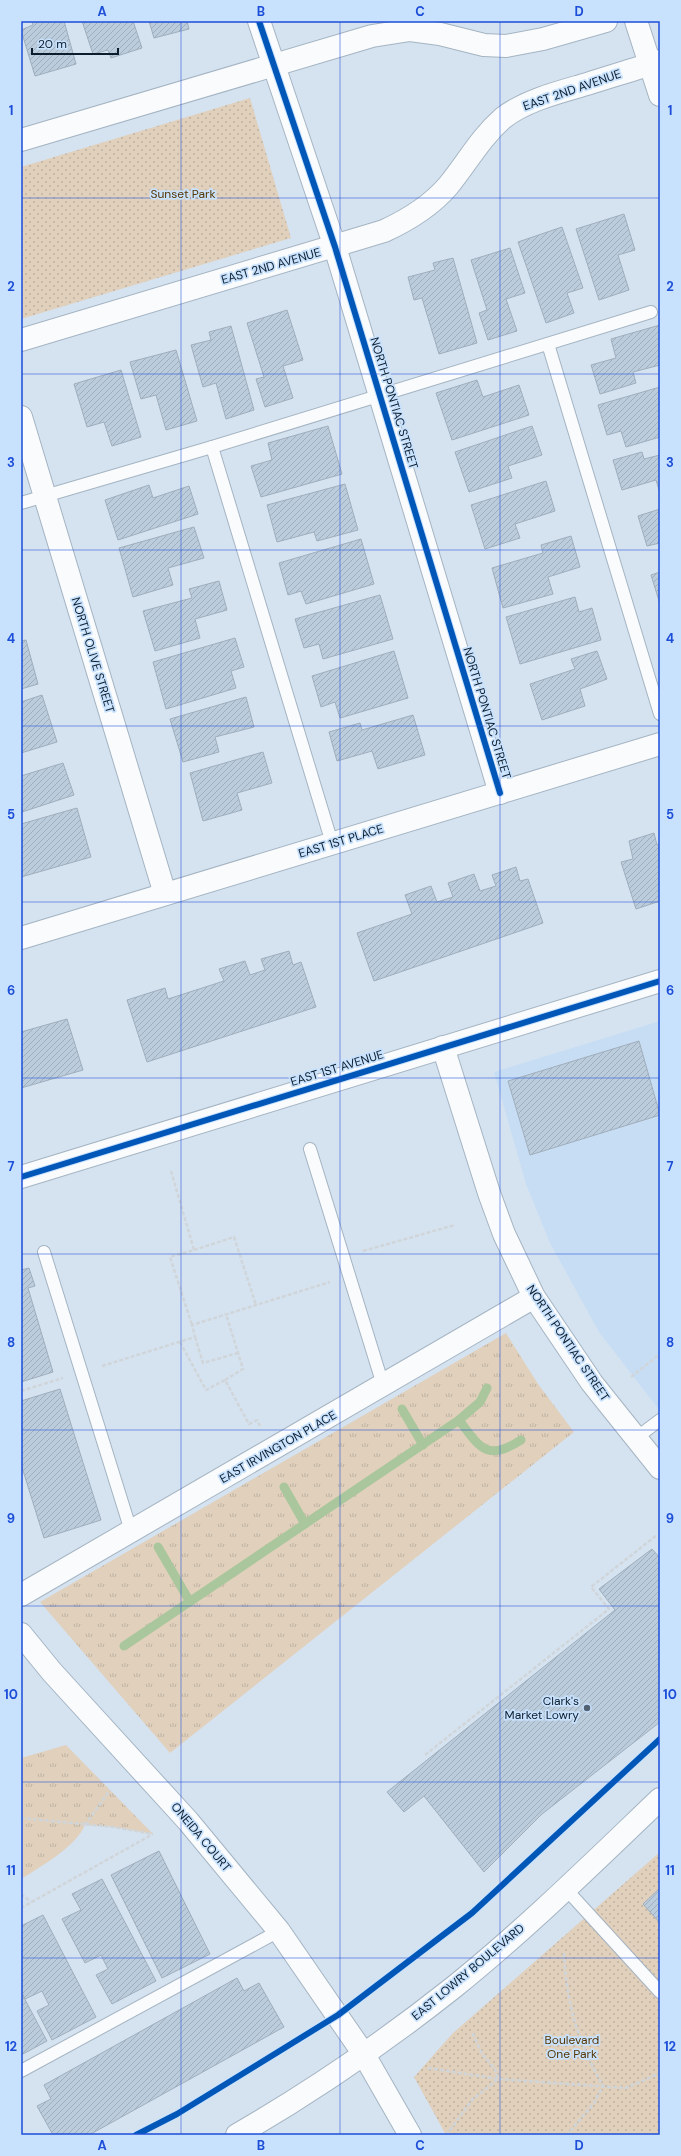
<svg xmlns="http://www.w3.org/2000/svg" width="681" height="2156" font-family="'DM Sans',sans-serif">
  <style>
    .built { fill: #c7ddf4 }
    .grass { fill: url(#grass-tufts) }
    .park { fill: url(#park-dots) }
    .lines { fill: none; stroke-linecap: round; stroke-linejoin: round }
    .stream { stroke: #aac69c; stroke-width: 9 }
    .building { fill: url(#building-hatch); stroke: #a0aebc }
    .service-casing { stroke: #a5b4c2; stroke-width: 14 }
    .minor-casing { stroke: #a5b4c2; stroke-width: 24 }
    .tertiary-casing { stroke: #a5b4c2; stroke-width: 24 }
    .path { stroke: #d0d5d9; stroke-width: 2.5; stroke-dasharray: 4 2; stroke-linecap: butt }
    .service { stroke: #f9fbfd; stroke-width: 12 }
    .minor { stroke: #f9fbfd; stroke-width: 22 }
    .tertiary { stroke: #f9fbfd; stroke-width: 22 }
    .cycleway-casing { stroke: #c8e2fe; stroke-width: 8 }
    .cycleway { stroke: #0057b8; stroke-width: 6 }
    .grid { fill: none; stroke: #1d4ed8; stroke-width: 1; stroke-opacity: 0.55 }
    .poi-dot { fill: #526272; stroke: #c8e2fe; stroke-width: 1.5 }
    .labels { text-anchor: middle; stroke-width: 3.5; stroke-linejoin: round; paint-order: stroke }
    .street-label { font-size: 12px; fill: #0c1d2d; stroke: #c8e2fe }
    .park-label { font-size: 12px; fill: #573602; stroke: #c8e2fe }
    .poi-label { font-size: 12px; fill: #0c1d2d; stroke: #c8e2fe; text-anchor: end }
    .neatline { fill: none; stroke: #1d4ed8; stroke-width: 1.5 }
    .grid-label { font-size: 13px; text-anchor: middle; font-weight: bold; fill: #1d4ed8 }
  </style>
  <defs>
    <pattern id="grass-tufts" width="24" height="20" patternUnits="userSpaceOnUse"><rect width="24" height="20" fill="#e0d0bc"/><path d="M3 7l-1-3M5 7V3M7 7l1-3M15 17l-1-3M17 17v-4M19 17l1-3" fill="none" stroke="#bfb2a2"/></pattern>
    <pattern id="park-dots" width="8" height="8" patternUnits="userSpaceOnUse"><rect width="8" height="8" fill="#e0d0bc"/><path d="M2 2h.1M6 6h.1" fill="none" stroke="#bfb2a2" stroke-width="1.8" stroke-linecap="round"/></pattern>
    <pattern id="building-hatch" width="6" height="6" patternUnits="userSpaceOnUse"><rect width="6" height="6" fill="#bbccdc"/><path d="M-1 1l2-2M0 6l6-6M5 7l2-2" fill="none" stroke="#a0afbd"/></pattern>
  </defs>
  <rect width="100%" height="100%" fill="#d5e3f1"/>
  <polygon class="built" points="660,1021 660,1411 599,1332 550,1243 526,1184 494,1072"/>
  <g class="grass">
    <polygon points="506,1333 538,1384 574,1432 170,1753 40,1602"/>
    <path d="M66 1745 153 1834 113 1827 85 1825C76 1847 40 1867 21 1879V1758Z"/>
  </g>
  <g class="park">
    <polygon points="250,98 291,238 21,319 21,167"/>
    <polygon points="660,1852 660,2135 446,2135 414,2077 453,2033"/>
  </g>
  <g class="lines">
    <g class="stream">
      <polyline points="402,1409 423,1445"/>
      <path d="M459 1420C480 1448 487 1462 521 1440"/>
      <polyline points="284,1487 305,1524"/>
      <polyline points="158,1547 190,1602"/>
      <polyline points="124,1646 459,1420 480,1402 487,1388"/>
    </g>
  </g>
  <g class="building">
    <polygon points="32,21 64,21 76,64 35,76 21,30 33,25"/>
    <polygon points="82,21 133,21 142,48 111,58 108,50 93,54"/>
    <polygon points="149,21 187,21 189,29 154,38"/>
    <polygon points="624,214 635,250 618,255 629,290 599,300 576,229"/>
    <polygon points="562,227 583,288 567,293 574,313 546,323 518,242"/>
    <polygon points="510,248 525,293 506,299 517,331 488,340 479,313 487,310 471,260"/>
    <polygon points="453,258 477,343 439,354 422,298 414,300 408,277 435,270 433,263"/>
    <polygon points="287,310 303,360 283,366 293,398 265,407 256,379 264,377 247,323"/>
    <polygon points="660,325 660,365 633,372 636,383 600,394 591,365 616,358 611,339"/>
    <polygon points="231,326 254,410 226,419 216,383 203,387 191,345 211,340 209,332"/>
    <polygon points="176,350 197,421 166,430 156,395 141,399 130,362"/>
    <polygon points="121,370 141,437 112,446 104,422 87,427 74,384"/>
    <polygon points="477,380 483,397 519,385 529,415 452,440 436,393"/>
    <polygon points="660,387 660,437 626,447 621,431 607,435 598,405"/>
    <polygon points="328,426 342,474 261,497 251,466 272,460 268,443"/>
    <polygon points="532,426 542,455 508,466 512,478 469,492 455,452"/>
    <polygon points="642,452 644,459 660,455 660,493 656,480 622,490 613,460"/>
    <polygon points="546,481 555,511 515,524 520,538 485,549 471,505"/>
    <polygon points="345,484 358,530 317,541 314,532 277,542 267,505"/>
    <polygon points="149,485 153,498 189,486 198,514 118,540 105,500"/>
    <polygon points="660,509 660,543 647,546 638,516"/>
    <polygon points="194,527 204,558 168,568 173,585 133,597 119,548"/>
    <polygon points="571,536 580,567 548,577 553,594 503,608 492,568 543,553 541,545"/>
    <polygon points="361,539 374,584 306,604 301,591 288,595 279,563"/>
    <polygon points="660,572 660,604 651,575"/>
    <polygon points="219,581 227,610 195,619 200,638 155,651 143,611 192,598 189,589"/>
    <polygon points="380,595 393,639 323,659 319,644 304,648 295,619"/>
    <polygon points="575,597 579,612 592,608 601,640 520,664 506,617"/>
    <polygon points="235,638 244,667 231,671 236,688 166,709 153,662"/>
    <polygon points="26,640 38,684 21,689 21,641"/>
    <polygon points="394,651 408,698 340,718 335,702 321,707 312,676"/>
    <polygon points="597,651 607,679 580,689 585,706 542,720 530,684 575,669 571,659"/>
    <polygon points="42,695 57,742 21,753 21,702"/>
    <polygon points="246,697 254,727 215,737 219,752 183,762 170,719"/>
    <polygon points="413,715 425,755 378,769 372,751 337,761 329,732 360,723 362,730"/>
    <polygon points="263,752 272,783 237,793 242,810 203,821 190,773"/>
    <polygon points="63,763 74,795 22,812 21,776"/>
    <polygon points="77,808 91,857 21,877 21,824"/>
    <polygon points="654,833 657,845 660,844 660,901 636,909 621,862 633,859 629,841"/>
    <polygon points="516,867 520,881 528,879 543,923 374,981 357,933 412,914 405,895 431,886 437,902 453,897 448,883 474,874 480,891 496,886 492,875"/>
    <polygon points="289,951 293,965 301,962 316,1007 147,1062 127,1000 165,988 168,999 224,981 219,969 245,961 250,975 265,970 261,959"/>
    <polygon points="67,1019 83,1070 21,1088 21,1032"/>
    <polygon points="639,1041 660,1115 530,1155 508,1081"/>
    <polygon points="29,1268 35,1286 28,1288 53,1372 21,1382 21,1270"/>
    <polygon points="60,1389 101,1520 44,1538 21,1464 21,1401"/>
    <polygon points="652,1549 660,1558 660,1722 542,1814 484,1872 424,1796 404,1812 387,1792 615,1610 599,1589"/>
    <polygon points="159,1851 210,1954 162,1978 111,1875"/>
    <polygon points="102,1879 156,1981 112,2004 96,1975 108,1969 101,1955 85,1963 62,1919 81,1910 72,1894"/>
    <polygon points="660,1888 660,1923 643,1904"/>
    <polygon points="43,1915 96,2017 52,2040 37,2011 49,2005 42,1991 25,1999 21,1991 21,1926"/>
    <polygon points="237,1978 244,1991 259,1983 284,2027 89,2135 53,2135 37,2106 51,2099 44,2085"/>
    <polygon points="21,1992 47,2041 21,2055"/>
  </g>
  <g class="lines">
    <defs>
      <g id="service">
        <polyline points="548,344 660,714"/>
        <polyline points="212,447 332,843"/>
        <polyline points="21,503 212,447 651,312"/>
        <polyline points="310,1149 383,1385"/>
        <polyline points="44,1252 131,1531"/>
        <polyline points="636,1438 660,1420"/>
        <polyline points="565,1888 660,1992"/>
        <polyline points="21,2071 279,1931"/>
      </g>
      <g id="minor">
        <polyline points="259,21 335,247 500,793"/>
        <polyline points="636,21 660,95"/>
        <polyline points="21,140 372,36 410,30 440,34 484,45 506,46 543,39 606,21"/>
        <path d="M21 340 384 231C408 220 430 207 448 186 467 163 480 138 503 118 526 100 560 92 587 84 612 76 636 69 660 61"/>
        <polyline points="21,417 165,894"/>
        <polyline points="21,938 660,744"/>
        <polyline points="443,1047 489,1193 504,1234 534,1297 592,1383 660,1468"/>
        <polyline points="21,1595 534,1297"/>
        <polyline points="21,1634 52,1672 188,1821 279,1931 363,2053 410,2135"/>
      </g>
      <g id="tertiary">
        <polyline points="21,1177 660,981"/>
        <path d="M237 2135C313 2091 386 2041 454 1987 526 1929 593 1863 660 1799"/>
      </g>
    </defs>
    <use href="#service" class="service-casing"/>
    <use href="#minor" class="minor-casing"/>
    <use href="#tertiary" class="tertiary-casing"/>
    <g class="path">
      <polyline points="171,1171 194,1250 170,1257 192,1325"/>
      <polyline points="194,1250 234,1237 256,1305"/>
      <polyline points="363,1251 455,1225"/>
      <polyline points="195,1337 203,1363 238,1353"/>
      <polyline points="180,1342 206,1390 225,1380 249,1424 257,1420 260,1426"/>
      <polyline points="102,1366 195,1337 192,1325 330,1282"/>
      <polyline points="631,1377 660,1354"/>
      <polyline points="225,1380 243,1369 226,1314"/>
      <polyline points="21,1391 63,1378"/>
      <polyline points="425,1755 609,1609 591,1587 657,1535"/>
      <polyline points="21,1818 113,1827 153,1834"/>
      <polyline points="85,1825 110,1790"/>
      <polyline points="21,1894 31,1902"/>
      <polyline points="21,1908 153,1834"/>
      <path d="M564 1953C567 2007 577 2039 603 2086L594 2103 567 2135"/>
      <polyline points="428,2068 498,2079 626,2088 660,2073"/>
      <polyline points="446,2135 473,2099 498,2079 495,2069 482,2054 472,2032"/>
    </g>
    <use href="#service" class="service"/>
    <use href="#minor" class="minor"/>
    <use href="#tertiary" class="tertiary"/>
    <defs>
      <g id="cycleway">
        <polyline points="259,21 335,247 500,793"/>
        <polyline points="21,1177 660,981"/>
        <polyline points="136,2135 177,2114 338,2015 472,1913 660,1739"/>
      </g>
    </defs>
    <use href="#cycleway" class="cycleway-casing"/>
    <use href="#cycleway" class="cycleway"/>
  </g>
  <path class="grid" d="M181 21V2135M340 21V2135M500 21V2135M21 198H660M21 374H660M21 550H660M21 726H660M21 902H660M21 1078H660M21 1254H660M21 1430H660M21 1606H660M21 1782H660M21 1958H660"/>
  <circle class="poi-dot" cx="587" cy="1708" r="4"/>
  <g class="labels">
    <g class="street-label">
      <text transform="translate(572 90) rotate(-19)" y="4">EAST 2ND AVENUE</text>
      <text transform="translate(271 266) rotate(-16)" y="4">EAST 2ND AVENUE</text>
      <text transform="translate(394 403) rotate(73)" y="4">NORTH PONTIAC STREET</text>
      <text transform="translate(93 655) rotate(73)" y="4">NORTH OLIVE STREET</text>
      <text transform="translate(487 713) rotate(73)" y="4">NORTH PONTIAC STREET</text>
      <text transform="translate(341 841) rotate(-17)" y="4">EAST 1ST PLACE</text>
      <text transform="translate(337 1068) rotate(-17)" y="4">EAST 1ST AVENUE</text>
      <text transform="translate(568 1343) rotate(56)" y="4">NORTH PONTIAC STREET</text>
      <text transform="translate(278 1447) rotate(-30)" y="4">EAST IRVINGTON PLACE</text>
      <text transform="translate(201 1837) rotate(50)" y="4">ONEIDA COURT</text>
      <text transform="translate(468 1972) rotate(-40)" y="4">EAST LOWRY BOULEVARD</text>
    </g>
    <g class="park-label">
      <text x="183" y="198">Sunset Park</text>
      <text x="572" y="2044">Boulevard<tspan x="572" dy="14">One Park</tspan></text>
    </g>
    <g class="poi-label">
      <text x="579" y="1705">Clark's<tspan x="579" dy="14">Market Lowry</tspan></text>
    </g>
  </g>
  <rect width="681" height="2156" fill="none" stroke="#c8e2fe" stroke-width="44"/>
  <path d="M32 48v6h86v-6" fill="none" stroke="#0c1d2d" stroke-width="2"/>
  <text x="38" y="48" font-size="12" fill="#0c1d2d" stroke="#c8e2fe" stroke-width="3" paint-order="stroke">20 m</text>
  <rect x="22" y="22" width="637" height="2112" class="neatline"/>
  <g class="grid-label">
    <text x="102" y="16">A</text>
    <text x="261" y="16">B</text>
    <text x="420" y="16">C</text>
    <text x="579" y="16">D</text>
    <text x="11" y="115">1</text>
    <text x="670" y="115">1</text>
    <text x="11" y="291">2</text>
    <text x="670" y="291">2</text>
    <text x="11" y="467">3</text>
    <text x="670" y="467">3</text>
    <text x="11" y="643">4</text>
    <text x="670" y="643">4</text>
    <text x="11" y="819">5</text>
    <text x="670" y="819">5</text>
    <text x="11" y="995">6</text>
    <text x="670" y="995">6</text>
    <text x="11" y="1171">7</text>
    <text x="670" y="1171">7</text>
    <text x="11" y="1347">8</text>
    <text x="670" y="1347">8</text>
    <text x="11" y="1523">9</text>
    <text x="670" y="1523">9</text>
    <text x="11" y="1699">10</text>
    <text x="670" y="1699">10</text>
    <text x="11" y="1875">11</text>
    <text x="670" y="1875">11</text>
    <text x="11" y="2051">12</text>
    <text x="670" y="2051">12</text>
    <text x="102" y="2150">A</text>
    <text x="261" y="2150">B</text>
    <text x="420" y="2150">C</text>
    <text x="579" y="2150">D</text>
  </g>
</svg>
